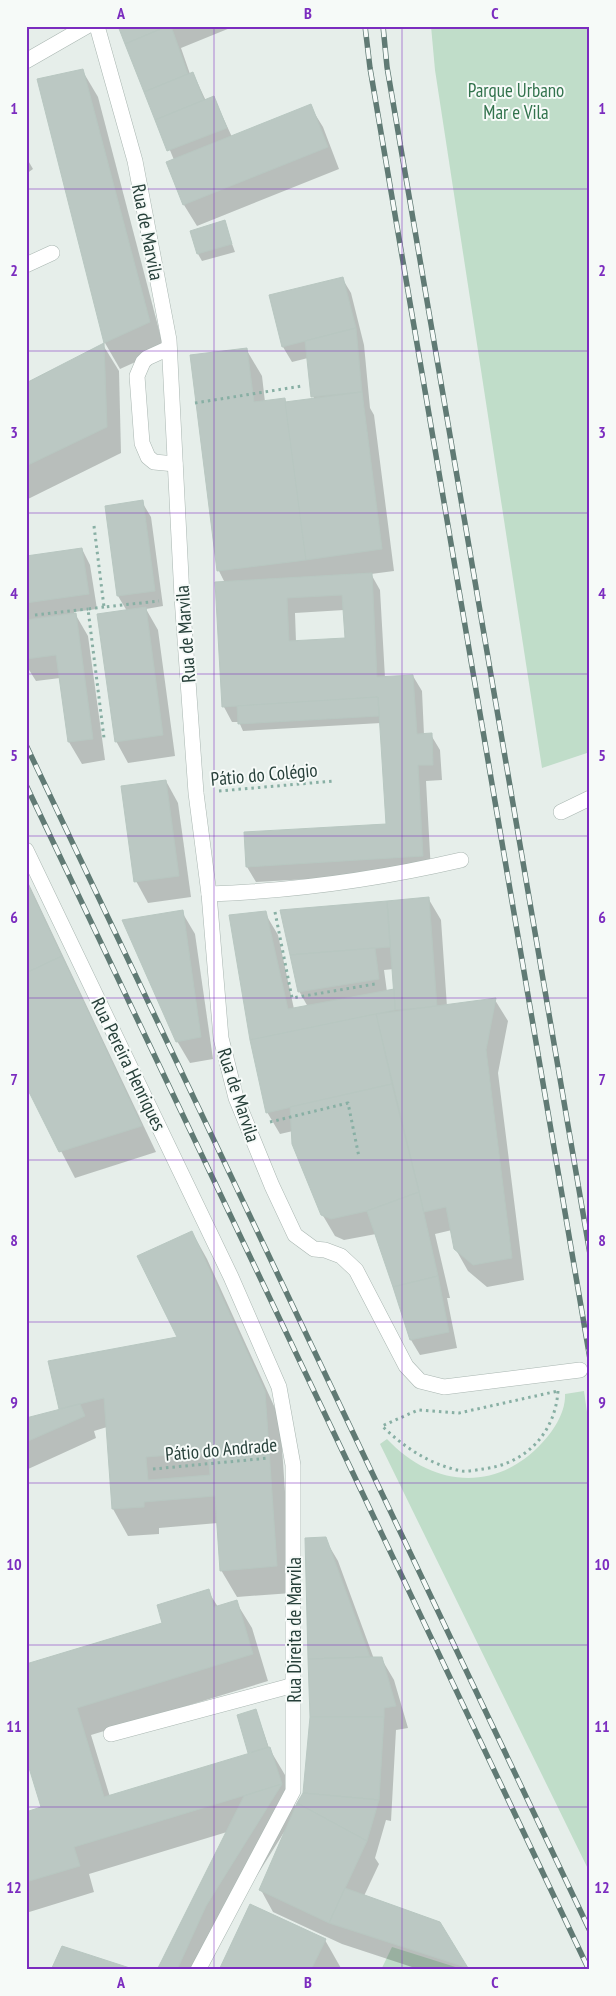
<svg xmlns="http://www.w3.org/2000/svg" width="616" height="1996" font-family="'PT Sans Narrow',sans-serif">
  <style>
    .green { fill: #c0ddc9 }
    .shadow { fill: #0003; fill-rule: evenodd }
    .building { fill: #bbc8c3; stroke: #b8c7c1; fill-rule: evenodd }
    .lines { fill: none; stroke-linecap: round; stroke-linejoin: round }
    .service-casing { stroke: #a9b6b1; stroke-width: 16 }
    .minor-casing { stroke: #a9b6b1; stroke-width: 16 }
    .path { stroke: #88afa4; stroke-width: 3; stroke-dasharray: 2.5 4; stroke-linecap: butt }
    .service { stroke: #fff; stroke-width: 15 }
    .minor { stroke: #fff; stroke-width: 15 }
    .rail-casing { stroke: #607a74; stroke-width: 5.5 }
    .rail { stroke: #f6faf8; stroke-width: 4; stroke-dasharray: 11; stroke-linecap: butt }
    .grid { fill: none; stroke: #7b2cbf; stroke-width: 1; stroke-opacity: 0.55 }
    .labels { text-anchor: middle; stroke-width: 4; stroke-linejoin: round; paint-order: stroke }
    .park-label { font-size: 19px; fill: #32734d; stroke: #f6faf8 }
    .street-label { font-size: 19px; fill: #263f39; stroke: #f6faf8 }
    .neatline { fill: none; stroke: #7b2cbf; stroke-width: 2 }
    .grid-label { font-size: 16px; text-anchor: middle; font-weight: bold; fill: #7b2cbf }
  </style>
  <rect width="100%" height="100%" fill="#e6eeea"/>
  <g class="green">
    <polygon points="431,26 590,26 590,752 542,768 435,70"/>
    <path d="M584 1391 590 1433V1873L380 1444 387 1439C432 1487 495 1493 541 1444 553 1432 566 1412 565 1394Z"/>
    <polygon points="392,1947 465,1970 381,1970"/>
  </g>
  <g class="shadow">
    <polygon points="119,26 235,26 181,48 190,74 193,73 206,101 214,98 232,137 310,106 323,127 339,169 197,226 184,205 168,163 174,160"/>
    <polygon points="82,70 98,97 164,349 120,369 105,343 39,80"/>
    <polygon points="26,157 33,169 26,174"/>
    <polygon points="224,222 235,252 202,261 198,254"/>
    <path d="M342 278 351 293 364 345 370 408 374 415 394 571 371 574 380 590 385 678 413 676 422 691 424 735H431L440 750 442 780 426 781 431 872 256 882 247 867 387 825 381 723 243 731 239 722H232L224 707 225 583 219 571 191 357 246 349 262 376 265 402 286 403 314 399 308 358 292 362 283 347ZM344 610 346 640 296 642 295 613Z"/>
    <polygon points="103,345 119,371 121,453 26,500 26,383"/>
    <polygon points="142,502 151,517 163,606 146,609 158,630 175,756 128,763 116,741 127,611 118,596 106,507"/>
    <polygon points="82,549 90,565 97,609 74,612 88,636 105,760 82,764 69,742 60,678 36,681 26,665 26,557"/>
    <polygon points="166,781 178,803 191,897 148,903 136,881"/>
    <polygon points="26,878 156,1152 75,1178 26,1083"/>
    <path d="M428 898 441 920 447 1007 495 1000 508 1021 498 1073 524 1280 487 1287 468 1271 455 1248 452 1230 435 1234 450 1298H447L457 1348 420 1355 411 1340 376 1234 344 1240 335 1236 322 1214 293 1131 280 1134 267 1112 251 1040 231 917 265 913 278 935 294 1009 308 1007 299 991 281 911ZM394 969 395 990 387 992 384 970Z"/>
    <polygon points="182,912 195,934 213,1059 190,1063 177,1041"/>
    <polygon points="192,1232 207,1259 280,1419 292,1593 237,1597 221,1570 218,1523 159,1528 159,1534 128,1536 113,1509 107,1427 94,1431 96,1438 26,1470 26,1419 61,1410 179,1338"/>
    <polygon points="325,1539 338,1561 374,1659 381,1658 394,1680 408,1728 396,1730 391,1821 386,1820 375,1858 379,1864 364,1896 439,1923 467,1970 421,1970 342,1944 273,1912 261,1890 286,1829 221,1933 204,1970 158,1970 227,1832 89,1874 94,1892 26,1913 26,1813 43,1808 26,1753 26,1661 28,1665 164,1624 208,1591 218,1607 236,1602 252,1628 268,1681 91,1735 110,1797 251,1754 256,1711 269,1748 285,1775 296,1810 304,1794"/>
    <polygon points="325,1940 342,1970 221,1970"/>
  </g>
  <g class="building">
    <polygon points="118,26 168,26 125,44"/>
    <polygon points="168,26 171,26 188,74 144,92 125,44"/>
    <polygon points="83,69 150,322 104,343 37,79"/>
    <polygon points="193,72 204,100 155,120 144,92"/>
    <polygon points="214,96 227,128 167,151 155,120"/>
    <polygon points="311,104 328,147 183,205 166,162"/>
    <polygon points="225,220 232,244 197,254 190,231"/>
    <polygon points="343,277 356,328 282,347 269,295"/>
    <polygon points="356,328 362,392 311,397 305,341"/>
    <polygon points="104,343 107,427 26,466 26,383"/>
    <polygon points="247,348 254,402 285,398 306,560 217,571 190,355"/>
    <polygon points="362,392 382,549 306,560 285,402"/>
    <polygon points="143,500 155,591 117,596 105,506"/>
    <polygon points="82,548 89,594 26,603 26,556"/>
    <path d="M372 573 377 677 413 675 417 734 432 733 433 765H418L423 856 246 867 244 832 386 824 378 697 222 707 215 582ZM342 595 345 638 289 641 287 598Z"/>
    <polygon points="146,607 163,735 115,742 97,614"/>
    <polygon points="76,613 93,739 68,742 56,655 26,659 26,620"/>
    <polygon points="378,697 379,716 238,724 237,706"/>
    <polygon points="166,780 179,876 134,882 121,786"/>
    <polygon points="26,880 62,956 26,973"/>
    <polygon points="429,897 437,1007 395,1010 387,901"/>
    <polygon points="387,901 390,947 290,955 280,910"/>
    <polygon points="183,910 201,1037 176,1042 122,920"/>
    <polygon points="266,911 288,1009 394,989 395,1010 250,1040 229,915"/>
    <polygon points="375,948 379,979 298,992 290,955"/>
    <polygon points="62,956 142,1126 59,1152 26,1086 26,973"/>
    <polygon points="496,998 486,1050 512,1258 473,1265 454,1249 446,1207 424,1212 376,1014"/>
    <polygon points="376,1014 392,1084 266,1113 250,1040"/>
    <polygon points="392,1084 419,1192 367,1211 331,1219 321,1215 292,1144 290,1107"/>
    <polygon points="419,1192 438,1276 393,1287 367,1211"/>
    <path d="M192 1231 265 1391 277 1566 220 1571 215 1496 144 1502V1507L112 1509 104 1398 59 1409 48 1361 177 1337 137 1256ZM208 1452 210 1475 148 1480 146 1457Z"/>
    <polygon points="438,1276 449,1332 410,1340 393,1287"/>
    <polygon points="80,1404 85,1416 26,1442 26,1418"/>
    <polygon points="325,1537 326,1537 370,1657 308,1659 305,1538"/>
    <polygon points="209,1589 214,1607 237,1600 253,1654 77,1708 104,1797 270,1747 282,1784 74,1847 80,1866 26,1882 26,1812 41,1807 26,1758 26,1664 162,1623 157,1605"/>
    <polygon points="370,1657 382,1657 396,1706 384,1708 384,1717 310,1717 308,1659"/>
    <polygon points="256,1709 268,1747 248,1753 237,1715"/>
    <polygon points="310,1717 384,1717 379,1800 303,1793"/>
    <polygon points="282,1784 206,1906 177,1970 157,1970 244,1796"/>
    <polygon points="303,1793 379,1800 367,1841 297,1803"/>
    <polygon points="297,1803 367,1841 329,1923 259,1890"/>
    <polygon points="345,1888 440,1922 468,1968 329,1923"/>
    <polygon points="250,1904 326,1939 311,1970 219,1970"/>
    <polygon points="62,1946 136,1970 51,1970"/>
  </g>
  <g class="lines">
    <defs>
      <g id="service">
        <polyline points="26,61 87,26"/>
        <polyline points="26,265 52,253"/>
        <polyline points="169,348 147,358 143,362 137,376 142,443 148,457 154,462 175,464"/>
        <polyline points="111,1734 294,1685"/>
      </g>
      <g id="minor">
        <polyline points="97,26 135,161 169,340 182,597 196,793 209,894 221,1038 236,1098 272,1186 295,1235 314,1249 325,1250 341,1256 356,1270 406,1366 420,1381 444,1387 580,1370"/>
        <polyline points="561,812 590,798"/>
        <polyline points="26,850 231,1277 279,1387 293,1465 293,1791 198,1970"/>
        <path d="M209 894C293 891 379 879 461 860"/>
      </g>
    </defs>
    <use href="#service" class="service-casing"/>
    <use href="#minor" class="minor-casing"/>
    <g class="path">
      <polyline points="195,403 302,386"/>
      <polyline points="94,526 104,607 159,601"/>
      <polyline points="104,607 88,609 104,738"/>
      <polyline points="35,615 88,609"/>
      <polyline points="219,791 334,781"/>
      <polyline points="275,912 292,998 375,984"/>
      <polyline points="270,1122 348,1103 359,1157"/>
      <path d="M558 1391C555 1434 525 1464 483 1469 476 1470 467 1472 461 1471 429 1464 405 1448 382 1426L418 1410 459 1413Z"/>
      <polyline points="153,1469 269,1458"/>
    </g>
    <use href="#service" class="service"/>
    <use href="#minor" class="minor"/>
    <defs>
      <g id="rail">
        <polyline points="365,26 370,68 590,1359"/>
        <polyline points="383,26 387,67 590,1254"/>
        <polyline points="26,745 590,1931"/>
        <polyline points="26,785 589,1970"/>
      </g>
    </defs>
    <use href="#rail" class="rail-casing"/>
    <use href="#rail" class="rail"/>
  </g>
  <path class="grid" d="M214 26V1970M402 26V1970M26 189H590M26 351H590M26 513H590M26 674H590M26 836H590M26 998H590M26 1160H590M26 1322H590M26 1483H590M26 1645H590M26 1807H590"/>
  <g class="labels">
    <g class="park-label">
      <text x="516" y="97">Parque Urbano<tspan x="516" dy="22">Mar e Vila</tspan></text>
    </g>
    <g class="street-label">
      <text transform="translate(148 232) rotate(79)" y="7">Rua de Marvila</text>
      <text transform="translate(185 634) rotate(-94)" y="7">Rua de Marvila</text>
      <text transform="translate(264 774) rotate(-5)" y="7">Pátio do Colégio</text>
      <text transform="translate(129 1064) rotate(64)" y="7">Rua Pereira Henriques</text>
      <text transform="translate(239 1095) rotate(72)" y="7">Rua de Marvila</text>
      <text transform="translate(221 1449) rotate(-5)" y="7">Pátio do Andrade</text>
      <text transform="translate(294 1630) rotate(-90)" y="7">Rua Direita de Marvila</text>
    </g>
  </g>
  <rect width="616" height="1996" fill="none" stroke="#f6faf8" stroke-width="55"/>
  <rect x="28" y="28" width="560" height="1940" class="neatline"/>
  <g class="grid-label">
    <text x="121" y="19">A</text>
    <text x="308" y="19">B</text>
    <text x="495" y="19">C</text>
    <text x="14" y="114">1</text>
    <text x="602" y="114">1</text>
    <text x="14" y="276">2</text>
    <text x="602" y="276">2</text>
    <text x="14" y="438">3</text>
    <text x="602" y="438">3</text>
    <text x="14" y="599">4</text>
    <text x="602" y="599">4</text>
    <text x="14" y="761">5</text>
    <text x="602" y="761">5</text>
    <text x="14" y="923">6</text>
    <text x="602" y="923">6</text>
    <text x="14" y="1085">7</text>
    <text x="602" y="1085">7</text>
    <text x="14" y="1246">8</text>
    <text x="602" y="1246">8</text>
    <text x="14" y="1408">9</text>
    <text x="602" y="1408">9</text>
    <text x="14" y="1570">10</text>
    <text x="602" y="1570">10</text>
    <text x="14" y="1732">11</text>
    <text x="602" y="1732">11</text>
    <text x="14" y="1893">12</text>
    <text x="602" y="1893">12</text>
    <text x="121" y="1988">A</text>
    <text x="308" y="1988">B</text>
    <text x="495" y="1988">C</text>
  </g>
</svg>
